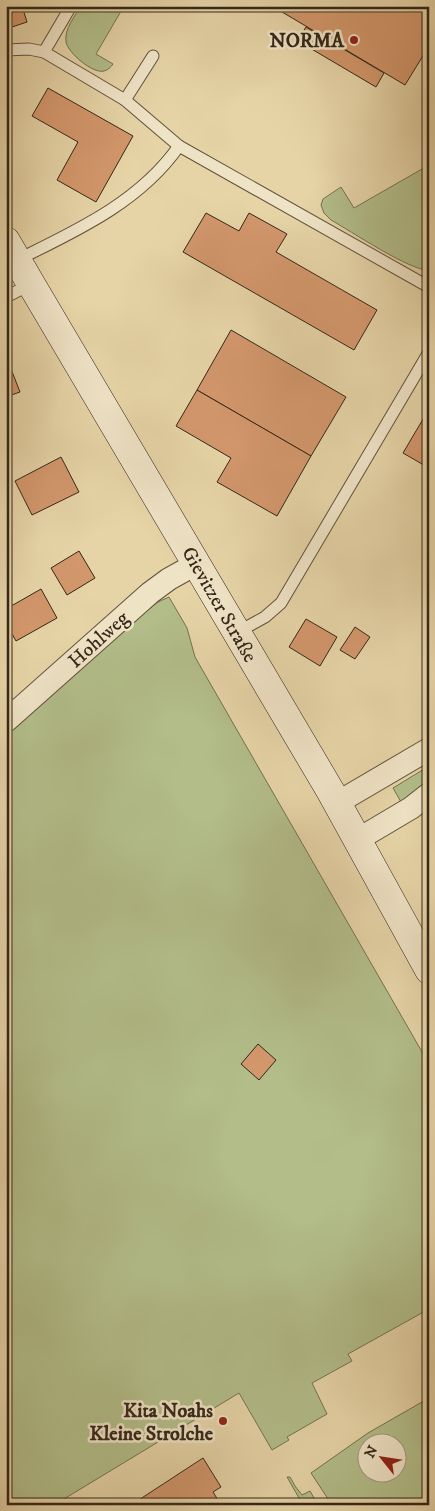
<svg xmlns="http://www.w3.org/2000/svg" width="435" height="1511" font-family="'IM FELL DW Pica',serif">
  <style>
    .green { fill: #b2bd89; stroke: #737251; fill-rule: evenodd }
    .building { fill: #d3976c; stroke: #342719 }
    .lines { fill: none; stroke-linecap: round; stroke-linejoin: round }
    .service-casing { stroke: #60523c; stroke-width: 13 }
    .minor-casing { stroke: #60523c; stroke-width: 24 }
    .secondary-casing { stroke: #342719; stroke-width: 29 }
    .service { stroke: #efe3c6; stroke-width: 11 }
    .minor { stroke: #efe3c6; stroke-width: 22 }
    .secondary { stroke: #efe3c6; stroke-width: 28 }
    .poi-dot { fill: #8f2418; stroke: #efe3c6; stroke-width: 2 }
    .labels { text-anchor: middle; stroke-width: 5; stroke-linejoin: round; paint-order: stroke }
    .poi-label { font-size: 20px; font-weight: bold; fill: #342719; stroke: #efe3c6; text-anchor: end }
    .street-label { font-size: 20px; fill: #342719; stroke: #efe3c6 }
  </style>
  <rect width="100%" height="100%" fill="#e6d4a7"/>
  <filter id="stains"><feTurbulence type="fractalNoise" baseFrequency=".004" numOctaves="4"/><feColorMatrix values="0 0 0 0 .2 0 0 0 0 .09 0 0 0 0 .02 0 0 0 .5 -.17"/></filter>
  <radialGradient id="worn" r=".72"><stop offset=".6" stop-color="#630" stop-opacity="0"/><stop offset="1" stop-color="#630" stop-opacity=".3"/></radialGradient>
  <g class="green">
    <path d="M81 6H124L96 54 113 64C111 67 108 70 104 71 93 74 68 53 66 42 64 29 75 16 81 6Z"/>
    <path d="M429 165V270C412 272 349 230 331 220L324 213 321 205 323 199 341 187 354 208Z"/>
    <polygon points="169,597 187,628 195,657 429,1064 429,1309 348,1354 352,1361 312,1383 327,1414 287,1437 289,1440 272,1450 239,1393 54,1505 6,1505 6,735 145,612 158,602"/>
    <polygon points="429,766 429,779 412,795 401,802 393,788"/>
    <path d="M429 1398V1505H332L311 1473 368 1433ZM368 1444H398V1474H368Z"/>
    <polygon points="287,1477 290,1477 295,1486 302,1495 310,1491 318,1505 303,1505"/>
  </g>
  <g class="building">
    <polygon points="6,6 22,6 27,22 6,29"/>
    <polygon points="272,6 429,6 429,46 405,85"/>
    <polygon points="306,27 384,73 376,87 298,41"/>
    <polygon points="48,88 133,136 96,202 57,180 78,142 32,116"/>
    <polygon points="206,213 239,231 249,213 287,234 276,252 377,310 354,350 183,252"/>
    <polygon points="231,330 346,397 311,456 197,390"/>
    <polygon points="6,356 20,392 6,397"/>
    <polygon points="197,390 311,456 277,516 217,482 231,458 176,426"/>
    <polygon points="429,409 429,468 403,453"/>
    <polygon points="61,457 79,492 32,515 15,481"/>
    <polygon points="79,551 95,578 67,595 51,568"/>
    <polygon points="41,589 57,618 16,641 6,623 6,609"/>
    <polygon points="306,619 337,637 320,666 289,647"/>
    <polygon points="355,627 370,637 355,659 340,650"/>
    <polygon points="258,1044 276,1060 259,1080 241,1064"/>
    <polygon points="203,1458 221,1487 213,1492 221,1505 131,1505"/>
  </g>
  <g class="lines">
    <defs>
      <g id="service">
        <polyline points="71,6 44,52 125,100 179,146"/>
        <polyline points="6,50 29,49 44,52"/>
        <polyline points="125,100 153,56"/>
        <path d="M17 260C76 231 140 202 179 146L429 287"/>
        <polyline points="6,297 31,284"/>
        <polyline points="236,633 265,617 281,603 429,352"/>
      </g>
      <g id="minor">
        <polyline points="6,721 150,593 169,579 196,564"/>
        <polyline points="337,803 429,749"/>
        <polyline points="357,840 411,808 429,794"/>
      </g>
      <polyline id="secondary" points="6,241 31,284 331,792 429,970"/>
    </defs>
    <use href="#service" class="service-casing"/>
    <use href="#minor" class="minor-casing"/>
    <use href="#secondary" class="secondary-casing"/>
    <use href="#service" class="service"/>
    <use href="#minor" class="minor"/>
    <use href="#secondary" class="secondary"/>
  </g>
  <g class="poi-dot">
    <circle cx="354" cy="40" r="5"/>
    <circle cx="223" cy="1421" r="5"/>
  </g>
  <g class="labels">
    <g class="poi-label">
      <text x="344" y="47">NORMA</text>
      <text x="213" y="1417">Kita Noahs<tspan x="213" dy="23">Kleine Strolche</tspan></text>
    </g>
    <g class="street-label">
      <text transform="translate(220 604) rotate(60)" y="7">Gievitzer Straße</text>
      <text transform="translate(98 639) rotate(-42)" y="7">Hohlweg</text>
    </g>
  </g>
  <rect width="435" height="1511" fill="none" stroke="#e6d4a7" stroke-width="25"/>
  <rect x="8" y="8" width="420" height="1496" fill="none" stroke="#342719" stroke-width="2.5"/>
  <rect x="12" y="12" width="410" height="1486" fill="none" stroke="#342719"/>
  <g transform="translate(382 1458) rotate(300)"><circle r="24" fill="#efe3c6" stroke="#a49881"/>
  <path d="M0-4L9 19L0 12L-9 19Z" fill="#8f2418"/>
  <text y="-8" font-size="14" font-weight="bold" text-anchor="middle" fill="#342719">N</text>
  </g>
  <rect width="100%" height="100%" filter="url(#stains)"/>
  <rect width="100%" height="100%" fill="url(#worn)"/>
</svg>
